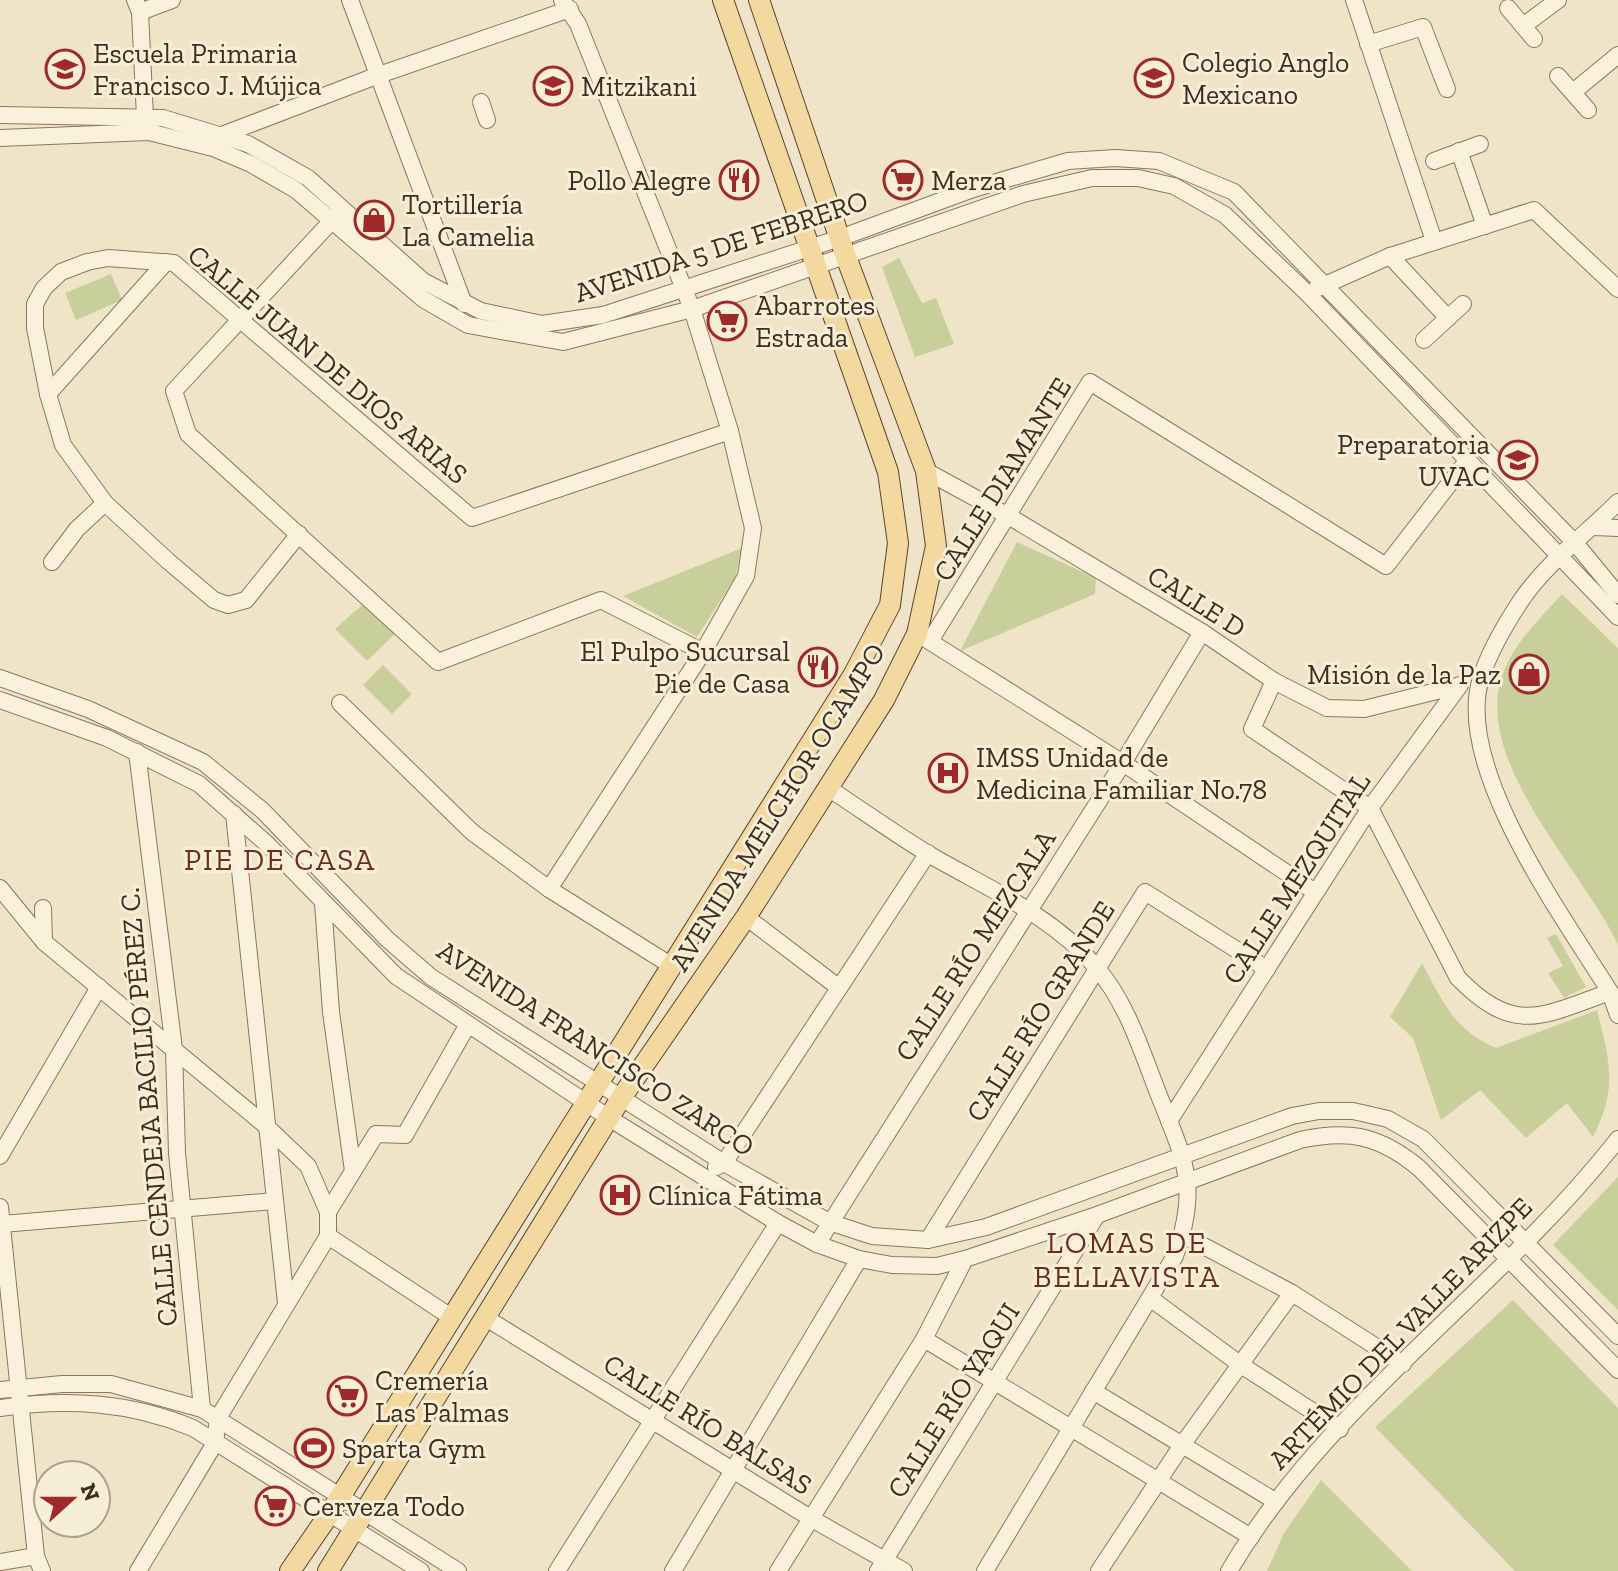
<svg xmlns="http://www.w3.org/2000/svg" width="1618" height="1571" font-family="'Zilla Slab',serif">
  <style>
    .green { fill: #c9cf9b }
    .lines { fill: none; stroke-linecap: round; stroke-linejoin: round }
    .minor-casing { stroke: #8d765c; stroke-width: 18 }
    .major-casing { stroke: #5b4430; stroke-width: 22 }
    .minor { stroke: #faf1dc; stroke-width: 16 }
    .major { stroke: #f3d9a0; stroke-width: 20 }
    .labels { text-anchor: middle; stroke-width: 6; stroke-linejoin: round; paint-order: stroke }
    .poi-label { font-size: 28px; fill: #3d2e20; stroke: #f7eed8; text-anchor: start }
    .street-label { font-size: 28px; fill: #3d2e20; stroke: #f7eed8 }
    .neighbourhood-label { font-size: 30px; letter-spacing: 2px; fill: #6b2e1e; stroke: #f7eed8 }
  </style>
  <rect width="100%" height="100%" fill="#f0e4c8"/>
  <g class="green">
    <polygon points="899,258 922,303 936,298 954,344 915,357 882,267"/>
    <polygon points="111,274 122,300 76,320 65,293"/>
    <polygon points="1017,542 1096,578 1095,594 960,651"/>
    <polygon points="742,548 735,578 697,637 623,596"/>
    <path d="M1562 594 1618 648V945C1584 870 1464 755 1506 666 1519 638 1542 616 1562 594Z"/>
    <polygon points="362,605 395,634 367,661 335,629"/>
    <polygon points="383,665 412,694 392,714 363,685"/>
    <polygon points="1556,934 1586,987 1564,998 1548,973 1563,966 1547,938"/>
    <path d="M1422 963C1443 1002 1454 1030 1496 1048L1597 1010C1610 1062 1618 1088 1593 1137L1567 1103 1526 1138 1480 1090 1441 1120 1413 1038 1390 1017Z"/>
    <polygon points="1618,1177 1618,1310 1553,1245"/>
    <polygon points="1513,1300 1618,1408 1618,1571 1515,1571 1375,1427"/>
    <polygon points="1321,1480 1412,1571 1267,1571 1284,1533"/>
  </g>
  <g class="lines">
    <defs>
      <g id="minor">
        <polyline points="135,0 140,12 145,117"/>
        <polyline points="350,0 464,304"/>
        <polyline points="1354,0 1434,241"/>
        <polyline points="1508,8 1534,39"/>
        <polyline points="140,12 172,0"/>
        <polyline points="1523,26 1558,0"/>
        <polyline points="1368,44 1423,27 1447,89"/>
        <polyline points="1558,76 1588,110"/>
        <polyline points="1573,92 1618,55"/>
        <polyline points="481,102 487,120"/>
        <polyline points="0,115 163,118 248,144 308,178 423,281 481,311 542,324 603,315 840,238 973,189 1068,161 1115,158 1159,161 1234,192 1576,544 1618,595"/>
        <polyline points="222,135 376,76 570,9"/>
        <polyline points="0,138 149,132 213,148 251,164 296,190 423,299 468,325 563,342 692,309 1023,194 1092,178 1138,178 1174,186 1225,215 1307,293 1618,617"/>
        <polyline points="1459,151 1485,226"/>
        <polyline points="1434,161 1480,144"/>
        <polyline points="338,214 174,391 188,434 438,662 601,600 703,652"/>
        <polyline points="1390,256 1448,318"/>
        <polyline points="1316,289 1390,256 1534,210 1618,289"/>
        <polyline points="1424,340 1463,304"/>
        <polyline points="48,394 166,262"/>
        <polyline points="926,471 1010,517 1202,632 1274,681 1327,708 1364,709 1457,686"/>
        <path d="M1618 502C1586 534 1545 564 1520 602 1505 625 1489 652 1481 678 1453 767 1564 918 1610 992L1618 1015"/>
        <polyline points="1593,527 1618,528"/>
        <polyline points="299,534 246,600 228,605 214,600 168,561 105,503 63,445 48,394 35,328 35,304 44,288 61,272 87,262 108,258 174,263 472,518 730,431"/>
        <polyline points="52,562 77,529 105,503"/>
        <polyline points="921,636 1123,763 1315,892"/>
        <polyline points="930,641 1090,382 1386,566 1467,461"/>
        <polyline points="0,678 88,709 203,762 262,810 387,939 431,977 724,1163 829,1222 872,1236 928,1240 986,1227 1292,1116 1319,1111 1353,1111 1388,1119 1423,1139 1618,1336"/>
        <path d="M1274 681 1252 729 1370 808 1458 978C1515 1036 1542 1016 1610 992"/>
        <path d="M0 700 107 738 199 784 267 844 396 976 609 1118 778 1223 817 1244 859 1259 892 1265 937 1266 965 1259 1097 1215 1300 1140C1350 1129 1380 1136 1419 1168L1618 1370"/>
        <polyline points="340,703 472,832 549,889 672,966"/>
        <polyline points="137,752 174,1049 177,1153 202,1409"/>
        <path d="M828 788C862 810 895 834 930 855 987 888 1053 916 1096 967 1128 1004 1142 1053 1160 1098 1186 1163 1199 1188 1175 1256L985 1571"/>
        <polyline points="234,814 286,1303"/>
        <polyline points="0,888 44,942 265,1125 308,1166 328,1212 328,1236 218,1418 215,1443 138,1571"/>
        <polyline points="549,889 703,652 746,576 753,528 730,431 692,309 578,24 562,0"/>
        <polyline points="323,903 331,1012 353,1171"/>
        <polyline points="43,908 44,942"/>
        <polyline points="746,917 838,987"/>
        <polyline points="1169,1121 1370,808 1460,685"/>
        <polyline points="0,1156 99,987"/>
        <polyline points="716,1167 724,1163 928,853"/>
        <polyline points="0,1207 36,1556 42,1571"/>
        <polyline points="328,1212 376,1134 405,1135 467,1026"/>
        <polyline points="2,1224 274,1201"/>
        <polyline points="1183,1235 1292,1293 1403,1364"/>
        <polyline points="328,1236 451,1317"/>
        <polyline points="928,1240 1145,892 1267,969"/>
        <polyline points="817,1244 1123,763 1202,632"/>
        <polyline points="1150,1298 1241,1365 1340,1429"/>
        <polyline points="486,1318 812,1519 904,1571"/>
        <polyline points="924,1339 1251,1537"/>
        <polyline points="0,1390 62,1384 111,1384 202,1409 458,1571"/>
        <polyline points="1093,1391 1275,1501"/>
        <path d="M0 1408C67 1398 130 1402 193 1428L421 1571"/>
        <polyline points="0,1562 36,1556"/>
        <polyline points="557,1571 778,1223"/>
        <polyline points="673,1571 859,1259"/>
        <polyline points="778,1571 924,1339 965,1259"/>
        <polyline points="878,1571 1097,1215"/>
        <polyline points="1099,1571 1182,1445 1292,1293"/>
        <path d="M1229 1571C1328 1403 1499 1291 1618 1139"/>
      </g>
      <g id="major">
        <polyline points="290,1571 330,1513 854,674 890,605 898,543 888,472 723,0"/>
        <polyline points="328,1571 621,1098 746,917 884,700 917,634 936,546 926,471 845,254 759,0"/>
      </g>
    </defs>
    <use href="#minor" class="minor-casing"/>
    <use href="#major" class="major-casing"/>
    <use href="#minor" class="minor"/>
    <use href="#major" class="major"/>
  </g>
  <defs>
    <symbol id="school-ring" viewBox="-11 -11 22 22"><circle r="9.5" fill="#f7eed8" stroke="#9e2a2b" stroke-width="1.5"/><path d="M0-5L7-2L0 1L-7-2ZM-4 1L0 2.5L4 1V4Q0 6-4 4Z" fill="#9e2a2b"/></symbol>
    <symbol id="restaurant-ring" viewBox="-11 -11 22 22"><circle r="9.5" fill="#f7eed8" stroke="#9e2a2b" stroke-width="1.5"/><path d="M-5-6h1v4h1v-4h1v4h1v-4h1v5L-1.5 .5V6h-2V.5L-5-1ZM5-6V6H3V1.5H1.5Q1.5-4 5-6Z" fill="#9e2a2b"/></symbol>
    <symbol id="supermarket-ring" viewBox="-11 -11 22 22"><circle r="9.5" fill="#f7eed8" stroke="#9e2a2b" stroke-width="1.5"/><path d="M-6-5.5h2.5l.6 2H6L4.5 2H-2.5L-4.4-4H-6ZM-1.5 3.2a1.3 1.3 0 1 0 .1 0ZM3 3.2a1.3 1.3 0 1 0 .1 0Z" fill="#9e2a2b"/></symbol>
    <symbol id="shop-ring" viewBox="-11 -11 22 22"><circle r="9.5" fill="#f7eed8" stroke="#9e2a2b" stroke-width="1.5"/><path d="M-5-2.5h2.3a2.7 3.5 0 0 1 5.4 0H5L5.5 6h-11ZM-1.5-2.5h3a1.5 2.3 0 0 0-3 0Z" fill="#9e2a2b"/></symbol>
    <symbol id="hospital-ring" viewBox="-11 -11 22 22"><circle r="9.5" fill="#f7eed8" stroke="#9e2a2b" stroke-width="1.5"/><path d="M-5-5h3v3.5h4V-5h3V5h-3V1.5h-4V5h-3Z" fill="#9e2a2b"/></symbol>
    <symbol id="stadium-ring" viewBox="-11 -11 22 22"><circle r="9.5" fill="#f7eed8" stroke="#9e2a2b" stroke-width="1.5"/><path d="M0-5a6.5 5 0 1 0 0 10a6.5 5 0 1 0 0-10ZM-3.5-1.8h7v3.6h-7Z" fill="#9e2a2b"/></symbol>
  </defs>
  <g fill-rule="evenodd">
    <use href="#school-ring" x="43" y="47" width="44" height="44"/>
    <use href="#school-ring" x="1132" y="56" width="44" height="44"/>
    <use href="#school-ring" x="531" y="64" width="44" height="44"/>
    <use href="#restaurant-ring" x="717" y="158" width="44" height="44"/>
    <use href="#supermarket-ring" x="881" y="158" width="44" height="44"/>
    <use href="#shop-ring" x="352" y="198" width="44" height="44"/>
    <use href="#supermarket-ring" x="705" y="299" width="44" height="44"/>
    <use href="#school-ring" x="1496" y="438" width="44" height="44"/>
    <use href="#restaurant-ring" x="796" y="645" width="44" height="44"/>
    <use href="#shop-ring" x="1507" y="652" width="44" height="44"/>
    <use href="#hospital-ring" x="926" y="751" width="44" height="44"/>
    <use href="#hospital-ring" x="598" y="1173" width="44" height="44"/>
    <use href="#supermarket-ring" x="325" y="1374" width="44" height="44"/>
    <use href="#stadium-ring" x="292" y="1426" width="44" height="44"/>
    <use href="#supermarket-ring" x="253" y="1484" width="44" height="44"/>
  </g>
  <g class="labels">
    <g class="poi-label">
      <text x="93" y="63">Escuela Primaria<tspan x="93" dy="32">Francisco J. Mújica</tspan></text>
      <text x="1182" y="72">Colegio Anglo<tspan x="1182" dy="32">Mexicano</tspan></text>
      <text x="581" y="96">Mitzikani</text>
      <text x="711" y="190" text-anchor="end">Pollo Alegre</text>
      <text x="931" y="190">Merza</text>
      <text x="402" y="214">Tortillería<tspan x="402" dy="32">La Camelia</tspan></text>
      <text x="755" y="315">Abarrotes<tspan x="755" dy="32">Estrada</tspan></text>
      <text x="1490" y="454" text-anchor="end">Preparatoria<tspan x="1490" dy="32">UVAC</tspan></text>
      <text x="790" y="661" text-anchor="end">El Pulpo Sucursal<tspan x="790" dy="32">Pie de Casa</tspan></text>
      <text x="1501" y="684" text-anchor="end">Misión de la Paz</text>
      <text x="976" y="767">IMSS Unidad de<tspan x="976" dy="32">Medicina Familiar No.78</tspan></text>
      <text x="648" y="1205">Clínica Fátima</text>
      <text x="375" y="1390">Cremería<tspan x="375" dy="32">Las Palmas</tspan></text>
      <text x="342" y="1458">Sparta Gym</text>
      <text x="303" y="1516">Cerveza Todo</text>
    </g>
    <g class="street-label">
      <text transform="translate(721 246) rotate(-18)" y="10">AVENIDA 5 DE FEBRERO</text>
      <text transform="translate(328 364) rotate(40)" y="10">CALLE JUAN DE DIOS ARIAS</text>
      <text transform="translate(1002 479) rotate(-58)" y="10">CALLE DIAMANTE</text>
      <text transform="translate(1197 601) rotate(32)" y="10">CALLE D</text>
      <text transform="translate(777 807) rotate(-58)" y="10">AVENIDA MELCHOR OCAMPO</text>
      <text transform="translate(1296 878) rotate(-57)" y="10">CALLE MEZQUITAL</text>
      <text transform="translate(975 945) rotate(-57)" y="10">CALLE RÍO MEZCALA</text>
      <text transform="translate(1040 1011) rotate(-58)" y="10">CALLE RÍO GRANDE</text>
      <text transform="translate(596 1048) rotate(33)" y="10">AVENIDA FRANCISCO ZARCO</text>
      <text transform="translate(148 1107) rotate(-95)" y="10">CALLE CENDEJA BACILIO PÉREZ C.</text>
      <text transform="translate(1400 1333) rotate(-46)" y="10">ARTÉMIO DEL VALLE ARIZPE</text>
      <text transform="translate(953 1400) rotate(-58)" y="10">CALLE RÍO YAQUI</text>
      <text transform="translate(708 1424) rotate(32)" y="10">CALLE RÍO BALSAS</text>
    </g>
    <g class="neighbourhood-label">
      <text x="280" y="870">PIE DE CASA</text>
      <text x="1127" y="1253">LOMAS DE<tspan x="1127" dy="34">BELLAVISTA</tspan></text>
    </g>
  </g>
  <g transform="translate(72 1499) rotate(69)"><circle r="38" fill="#f7eed8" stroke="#ada18e" stroke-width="2"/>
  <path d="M0-6L14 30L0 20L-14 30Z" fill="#9e2a2b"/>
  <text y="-12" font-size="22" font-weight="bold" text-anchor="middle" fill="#3d2e20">N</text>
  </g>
</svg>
